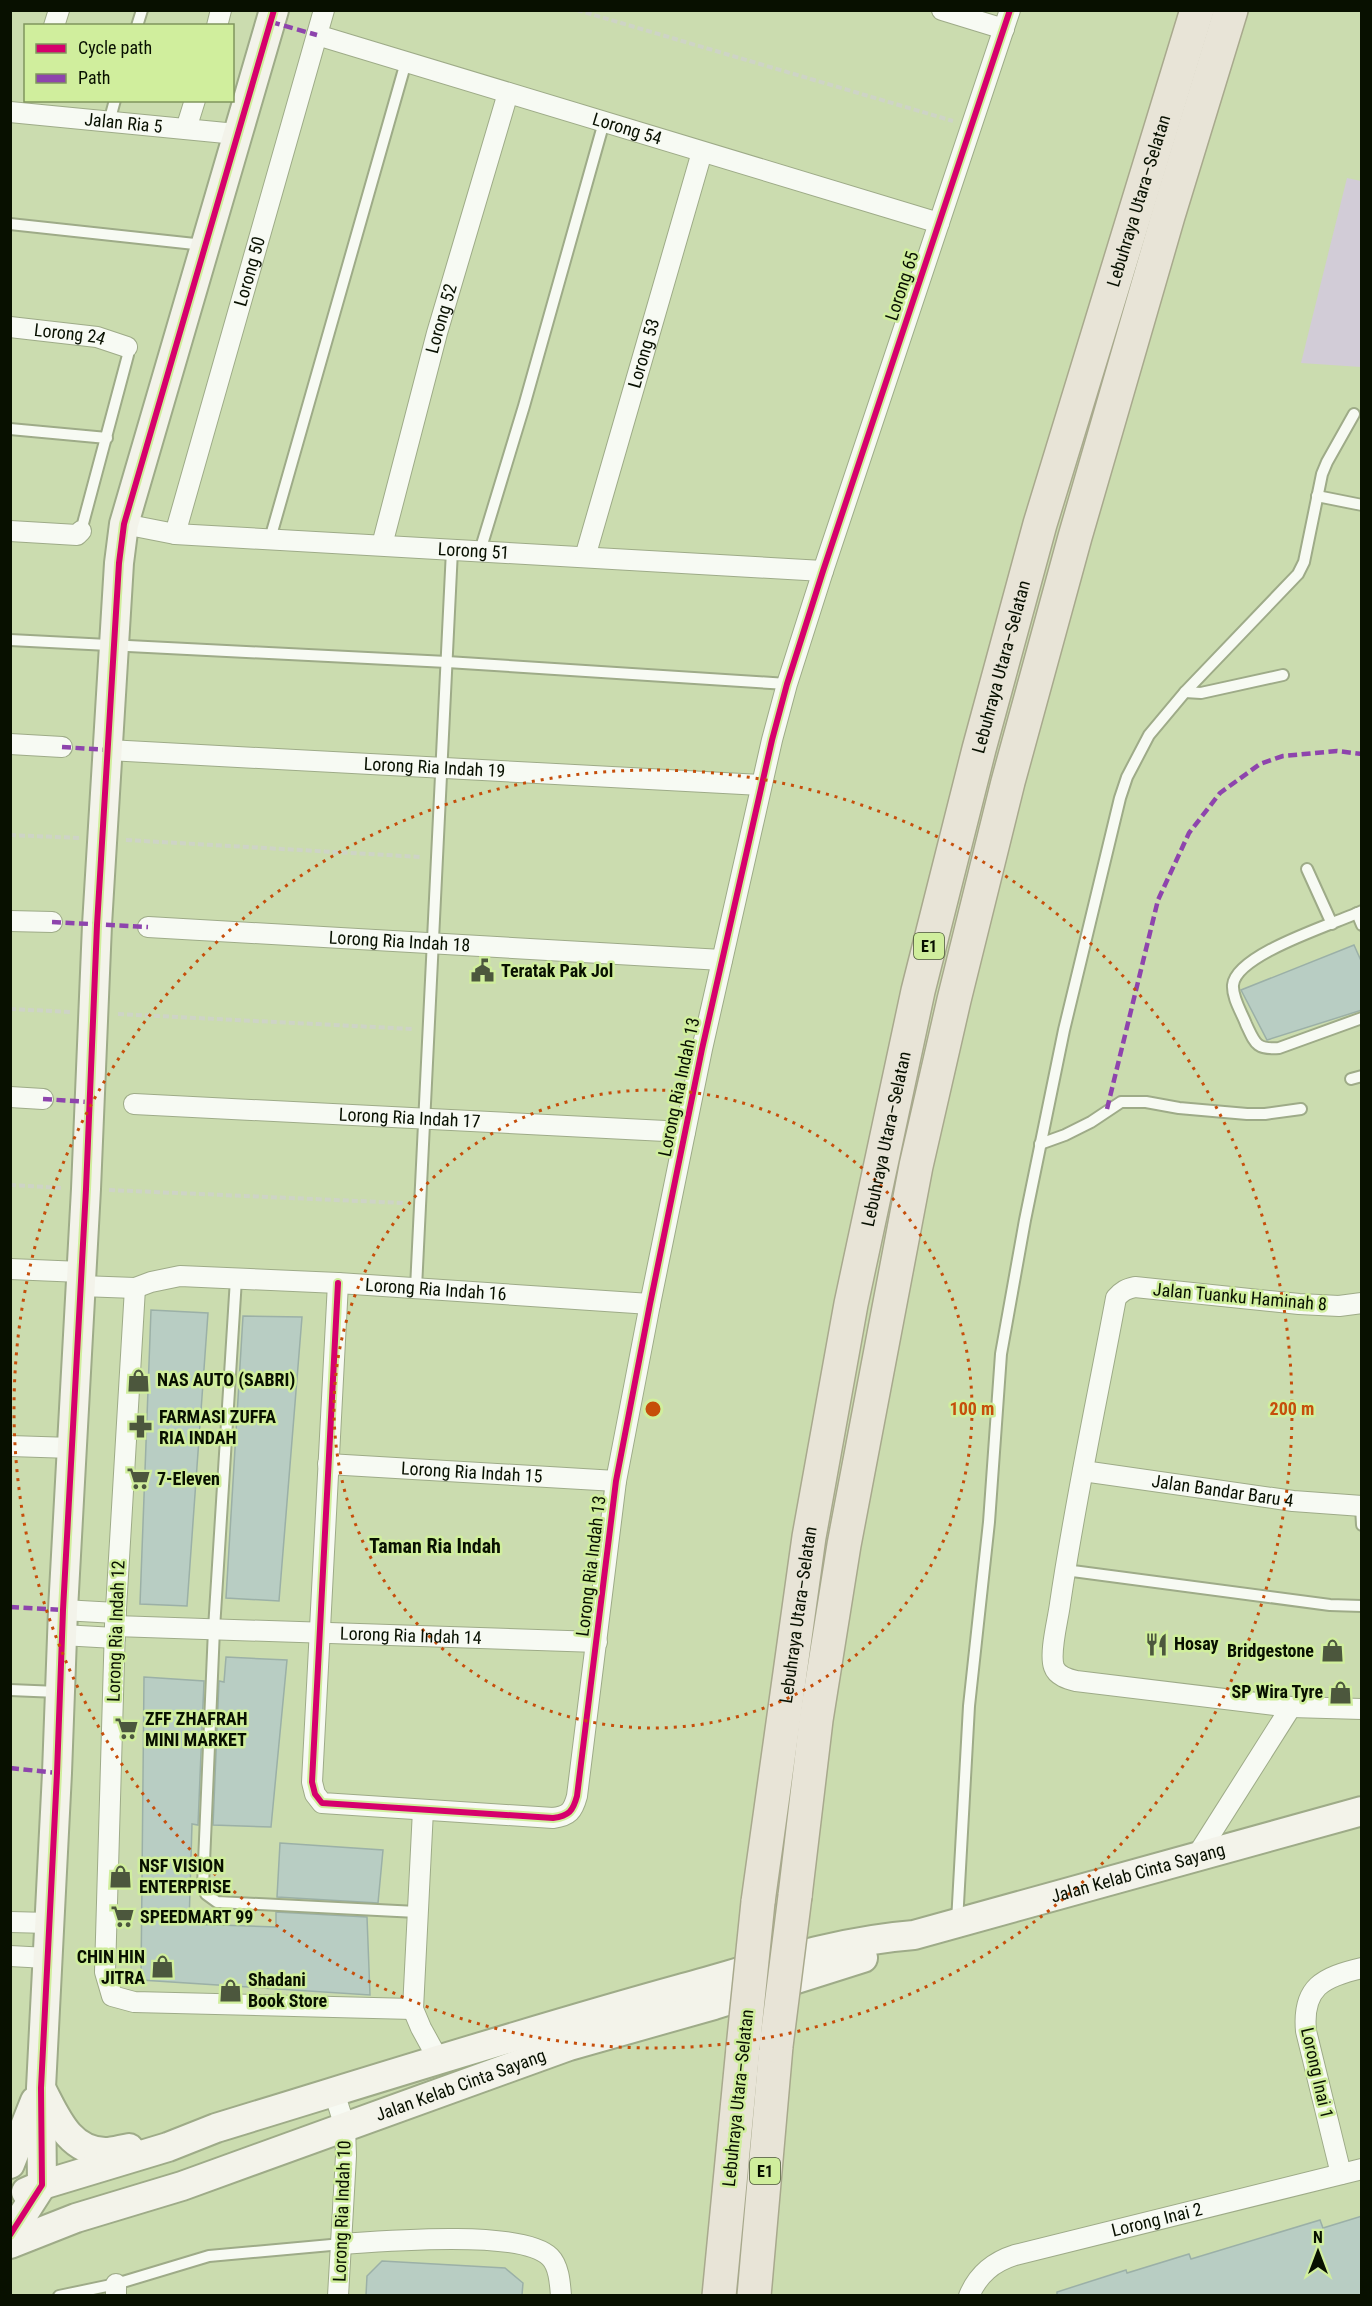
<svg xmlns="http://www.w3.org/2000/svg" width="1372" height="2306" font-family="'Roboto Condensed',sans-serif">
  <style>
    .green { fill: #d2ccd7 }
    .building { fill: #b8cdc3; stroke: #9bb0a7; stroke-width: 1.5 }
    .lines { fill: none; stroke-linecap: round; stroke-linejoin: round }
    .lane-casing { stroke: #9eab88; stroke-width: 14 }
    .street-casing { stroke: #9eab88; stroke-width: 22 }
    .secondary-casing { stroke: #9eab88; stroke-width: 32 }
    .highway-casing { stroke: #a8a98d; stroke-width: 36 }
    .path { stroke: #ced4c6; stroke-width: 4; stroke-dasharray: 6 3; stroke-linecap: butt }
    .lane { stroke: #f7faf3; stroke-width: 10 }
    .street { stroke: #f7faf3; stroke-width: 20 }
    .secondary { stroke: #f3f3ea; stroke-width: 28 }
    .highway { stroke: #e8e4d7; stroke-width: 33 }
    .highway-bridge-casing { stroke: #a8a98d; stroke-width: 36; stroke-linecap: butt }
    .highway-bridge { stroke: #e8e4d7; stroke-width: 33 }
    .quiet { stroke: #8e44ad; stroke-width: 4.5; stroke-dasharray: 9 4.5; stroke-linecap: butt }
    .cycleway-casing { stroke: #d0ee9d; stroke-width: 10 }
    .cycleway { stroke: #d6006c; stroke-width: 6 }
    .ring { fill: none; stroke: #c64e0a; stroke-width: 3; stroke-dasharray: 3 6 }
    .labels { text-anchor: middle; stroke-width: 5; stroke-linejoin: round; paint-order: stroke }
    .shield { fill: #d0ee9d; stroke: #44532f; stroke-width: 1.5 }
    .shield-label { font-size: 16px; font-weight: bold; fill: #081000 }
    .street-label { font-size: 18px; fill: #081000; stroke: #d0ee9d }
    .poi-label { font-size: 18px; font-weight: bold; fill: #081000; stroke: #d0ee9d; text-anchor: start }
    .neighbourhood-label { font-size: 20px; font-weight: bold; fill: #081000; stroke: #d0ee9d }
    .centre { fill: #c64e0a; stroke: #d0ee9d; stroke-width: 3 }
    .ring-label { font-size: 18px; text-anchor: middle; font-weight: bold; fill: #c64e0a; stroke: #d0ee9d; stroke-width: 5; stroke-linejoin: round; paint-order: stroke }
  </style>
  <rect width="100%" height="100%" fill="#cbdcaf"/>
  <polygon class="green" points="1347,178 1361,181 1361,367 1301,363"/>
  <g class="building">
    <polygon points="1354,945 1362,963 1362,1010 1267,1040 1241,990"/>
    <polygon points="151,1310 208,1313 187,1606 140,1604"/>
    <polygon points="243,1316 302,1317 279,1601 226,1598"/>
    <polygon points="226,1657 287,1660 271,1827 213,1825 219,1681 224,1682"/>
    <polygon points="144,1677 204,1681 198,1825 192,1824 189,1924 276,1927 276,1912 367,1917 370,1995 141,1980"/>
    <polygon points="280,1843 383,1850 378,1903 277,1897"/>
    <polygon points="1362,2216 1362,2295 1057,2295 1057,2292 1126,2270 1127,2273 1189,2254 1191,2259 1320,2220 1323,2228"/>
    <polygon points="382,2261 505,2268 523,2283 522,2295 366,2295 367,2276"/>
  </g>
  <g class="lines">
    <defs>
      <g id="lane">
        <polyline points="137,26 142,10"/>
        <polyline points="109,122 115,100"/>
        <polyline points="10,224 204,245"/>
        <polyline points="10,429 107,438"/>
        <polyline points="1317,496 1362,505"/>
        <polyline points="81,531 128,355 127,347"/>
        <polyline points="270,539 406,62"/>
        <polyline points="480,551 524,406 604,122"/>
        <polyline points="10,640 447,662 787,684"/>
        <polyline points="1185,692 1201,693 1283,675"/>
        <polyline points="1307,869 1332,924"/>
        <path d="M1362 911C1334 924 1236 954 1233 985 1232 998 1242 1013 1246 1024 1255 1043 1256 1050 1279 1048L1362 1018"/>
        <polyline points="1357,913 1362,925"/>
        <polyline points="1351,1079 1362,1076"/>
        <polyline points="1040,1144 1065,1135 1091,1122 1121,1102 1146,1102 1179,1108 1247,1114 1265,1114 1301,1109"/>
        <polyline points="236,1279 214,1629 203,1886 206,1894 217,1902 417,1912"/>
        <polyline points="416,1288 452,550"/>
        <polyline points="1361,1506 1362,1525"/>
        <polyline points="1065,1570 1330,1605 1362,1606"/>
        <polyline points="10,1690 58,1692"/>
        <polyline points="957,1922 969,1706 989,1522 1001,1354 1025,1220 1064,1030 1120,798 1127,777 1149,735 1185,692 1298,574 1304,562 1322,474 1327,462 1354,414"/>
        <polyline points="59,2296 116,2284 209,2256 342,2244"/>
      </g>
      <g id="street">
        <polyline points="942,10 1004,29"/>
        <polyline points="54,26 59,10"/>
        <polyline points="217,26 221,10"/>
        <path id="s1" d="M317 35 939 223"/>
        <path id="s2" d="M10 112 236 134"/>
        <polyline points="186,129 195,100"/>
        <path id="s3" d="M10 327 97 337 127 347"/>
        <path id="s4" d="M124 524 175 534 823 571"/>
        <polyline points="10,531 77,535 81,531"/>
        <path id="s5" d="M175 534 324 10"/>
        <path id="s6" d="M382 545 437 333 508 93"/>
        <path id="s7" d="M585 557 702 152"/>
        <polyline points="10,744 62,747"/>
        <path id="s8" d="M108 750 761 785"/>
        <polyline points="10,921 52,922"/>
        <path id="s9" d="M148 927 722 960"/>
        <polyline points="10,1097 43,1099"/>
        <path id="s10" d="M134 1104 685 1132"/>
        <polyline points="10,1269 81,1272"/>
        <path d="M338 1283 312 1782 315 1794 322 1803 553 1818C569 1816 573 1811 577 1796L616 1481 650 1304 702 1049 772 740 787 684 823 571 1010 10"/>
        <path id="s11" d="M81 1286 135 1288 151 1282 180 1276 338 1283 650 1304"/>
        <polyline points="135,1288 115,1626 105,1972 112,1996 134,2002 413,2009"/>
        <path d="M1362 1303 1339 1306 1299 1304 1135 1287C1126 1289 1122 1291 1116 1298 1097 1400 1075 1501 1060 1604 1058 1620 1049 1653 1054 1667 1057 1676 1068 1679 1076 1681L1291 1707 1362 1709"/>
        <polyline points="10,1446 72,1448"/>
        <path id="s12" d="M328 1464 616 1481"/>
        <path id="s13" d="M1083 1471 1293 1501 1362 1506"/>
        <polyline points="63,1610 116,1613"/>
        <path id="s14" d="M115 1626 597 1642"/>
        <polyline points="62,1635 115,1638"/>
        <polyline points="423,1810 413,2009 421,2028 438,2059"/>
        <polyline points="1196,1857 1291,1707"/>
        <polyline points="10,1922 49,1923"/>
        <polyline points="10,1956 47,1958"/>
        <polyline points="334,2092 345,2127 346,2156 338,2296"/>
        <path d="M1341 2174 1306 2031C1302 1987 1323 1977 1362 1968"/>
        <path d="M342 2244C383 2241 522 2229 550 2257 559 2266 560 2283 561 2296"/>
        <polyline points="116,2296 116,2284"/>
        <path id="s15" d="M969 2296C978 2274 993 2262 1015 2255L1362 2169"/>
      </g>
      <g id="secondary">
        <path d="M43 2092C57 2119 70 2151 105 2152 113 2152 122 2149 129 2148"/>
        <polyline points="10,2164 35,2101"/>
        <path id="s16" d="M26 2192 42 2185 168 2147 216 2128C370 2081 524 2032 680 1989 757 1968 834 1941 914 1935L1362 1811"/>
        <polyline points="10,2235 42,2185 41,2088 57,1773 63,1610 86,1189 97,925 119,563 124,524 274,10"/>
        <path id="s17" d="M10 2244 76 2218 182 2186 569 2046 714 2005 863 1958"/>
      </g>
      <g id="highway">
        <polyline points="795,1896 816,1720 844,1545 916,1166 954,1000 1008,782 1075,537 1168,216 1231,10"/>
        <path id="s18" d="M758 1902 809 1537 851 1304 918 991 979 749 1040 524 1197 10"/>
        <polyline points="719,2296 743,2048"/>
        <polyline points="754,2296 776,2046"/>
      </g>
    </defs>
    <use href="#lane" class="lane-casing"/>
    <use href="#street" class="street-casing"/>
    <use href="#secondary" class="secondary-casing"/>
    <use href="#highway" class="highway-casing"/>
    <g class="path">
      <polyline points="577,10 953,121"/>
      <polyline points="10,835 80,838"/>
      <polyline points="126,840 421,857"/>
      <polyline points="10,1009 71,1012"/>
      <polyline points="118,1014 413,1029"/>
      <polyline points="10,1185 63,1188"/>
      <polyline points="109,1190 404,1203"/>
    </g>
    <use href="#lane" class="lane"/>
    <use href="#street" class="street"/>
    <use href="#secondary" class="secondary"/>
    <use href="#highway" class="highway"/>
    <defs>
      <g id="highway-bridge">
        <polyline points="776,2046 795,1896"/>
        <polyline points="743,2048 758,1902"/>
      </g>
    </defs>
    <use href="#highway-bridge" class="highway-bridge-casing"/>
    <use href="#highway-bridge" class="highway-bridge"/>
    <g class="quiet">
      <polyline points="271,22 317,35"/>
      <polyline points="62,747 108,750"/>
      <polyline points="52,922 148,927"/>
      <polyline points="43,1099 89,1102"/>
      <polyline points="1107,1109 1158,900 1189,833 1220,793 1260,764 1283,756 1337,751 1362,754"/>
      <polyline points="10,1607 63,1610"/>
      <polyline points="10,1768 57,1773"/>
    </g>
    <defs>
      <g id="cycleway">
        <path d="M338 1283 312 1782 315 1794 322 1803 553 1818C569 1816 573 1811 577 1796L616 1481 650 1304 702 1049 772 740 787 684 823 571 1010 10"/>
        <polyline points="10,2235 42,2185 41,2088 57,1773 63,1610 86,1189 97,925 119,563 124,524 274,10"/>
      </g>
    </defs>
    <use href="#cycleway" class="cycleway-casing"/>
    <use href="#cycleway" class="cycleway"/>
  </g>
  <g class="ring">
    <circle cx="653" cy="1409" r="319"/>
    <circle cx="653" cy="1409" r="639"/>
  </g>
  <defs>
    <symbol id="civic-bare" viewBox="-9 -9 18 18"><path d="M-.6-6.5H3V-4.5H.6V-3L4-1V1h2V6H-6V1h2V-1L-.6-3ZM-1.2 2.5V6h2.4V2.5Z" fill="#4c573d" stroke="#d0ee9d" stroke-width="2.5" paint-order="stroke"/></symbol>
    <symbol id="shop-bare" viewBox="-9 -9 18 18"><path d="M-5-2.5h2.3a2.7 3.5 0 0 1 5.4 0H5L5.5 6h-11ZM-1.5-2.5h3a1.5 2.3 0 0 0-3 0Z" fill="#4c573d" stroke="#d0ee9d" stroke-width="2.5" paint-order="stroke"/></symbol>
    <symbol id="pharmacy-bare" viewBox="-9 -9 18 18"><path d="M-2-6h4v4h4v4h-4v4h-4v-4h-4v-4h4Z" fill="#4c573d" stroke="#d0ee9d" stroke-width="2.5" paint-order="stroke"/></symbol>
    <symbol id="supermarket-bare" viewBox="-9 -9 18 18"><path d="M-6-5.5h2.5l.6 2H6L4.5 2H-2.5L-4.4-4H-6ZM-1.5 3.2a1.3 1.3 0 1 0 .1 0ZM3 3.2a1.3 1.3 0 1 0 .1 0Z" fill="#4c573d" stroke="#d0ee9d" stroke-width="2.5" paint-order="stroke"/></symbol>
    <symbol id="restaurant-bare" viewBox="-9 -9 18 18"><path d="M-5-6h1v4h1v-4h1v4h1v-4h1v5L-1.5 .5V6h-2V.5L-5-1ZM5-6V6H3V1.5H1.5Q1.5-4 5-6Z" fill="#4c573d" stroke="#d0ee9d" stroke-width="2.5" paint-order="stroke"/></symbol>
  </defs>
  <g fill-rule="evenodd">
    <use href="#civic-bare" x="466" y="954" width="33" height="33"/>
    <use href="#shop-bare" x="122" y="1364" width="33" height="33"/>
    <use href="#pharmacy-bare" x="124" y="1410" width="33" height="33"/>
    <use href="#supermarket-bare" x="122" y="1462" width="33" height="33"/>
    <use href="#restaurant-bare" x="1140" y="1628" width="33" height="33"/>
    <use href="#shop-bare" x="1316" y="1634" width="33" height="33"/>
    <use href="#shop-bare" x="1324" y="1676" width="33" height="33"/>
    <use href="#supermarket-bare" x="110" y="1712" width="33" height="33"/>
    <use href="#shop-bare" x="104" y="1860" width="33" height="33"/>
    <use href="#supermarket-bare" x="106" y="1900" width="33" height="33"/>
    <use href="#shop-bare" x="146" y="1950" width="33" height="33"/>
    <use href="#shop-bare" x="214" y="1974" width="33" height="33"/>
  </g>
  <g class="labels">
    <g class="shield">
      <rect x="914" y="933" width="30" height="26" rx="4.5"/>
      <rect x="750" y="2158" width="30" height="26" rx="4.5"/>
    </g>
    <g class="shield-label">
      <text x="929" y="952">E1</text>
      <text x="765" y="2177">E1</text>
    </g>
    <g class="street-label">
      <text dy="6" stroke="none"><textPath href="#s2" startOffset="114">Jalan Ria 5</textPath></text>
      <text dy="6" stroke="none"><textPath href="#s1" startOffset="324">Lorong 54</textPath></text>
      <text dy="6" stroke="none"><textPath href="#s18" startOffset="1746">Lebuhraya Utara–Selatan</textPath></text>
      <text dy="6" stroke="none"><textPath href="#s5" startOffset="273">Lorong 50</textPath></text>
      <text transform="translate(902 286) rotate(-72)" y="6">Lorong 65</text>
      <text dy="6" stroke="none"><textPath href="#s6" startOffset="234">Lorong 52</textPath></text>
      <text dy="6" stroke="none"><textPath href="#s3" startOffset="60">Lorong 24</textPath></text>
      <text dy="6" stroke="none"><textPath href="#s7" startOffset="212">Lorong 53</textPath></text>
      <text dy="6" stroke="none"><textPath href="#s4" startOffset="351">Lorong 51</textPath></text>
      <text dy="6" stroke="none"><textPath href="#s18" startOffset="1260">Lebuhraya Utara–Selatan</textPath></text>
      <text dy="6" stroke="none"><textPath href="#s8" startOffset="327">Lorong Ria Indah 19</textPath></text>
      <text dy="6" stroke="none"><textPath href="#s9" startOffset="252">Lorong Ria Indah 18</textPath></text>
      <text transform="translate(679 1087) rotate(-78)" y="6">Lorong Ria Indah 13</text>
      <text dy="6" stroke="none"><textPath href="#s10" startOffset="276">Lorong Ria Indah 17</textPath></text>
      <text dy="6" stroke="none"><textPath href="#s18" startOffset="774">Lebuhraya Utara–Selatan</textPath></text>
      <text dy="6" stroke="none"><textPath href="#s11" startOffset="357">Lorong Ria Indah 16</textPath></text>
      <text transform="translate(1240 1297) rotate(5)" y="6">Jalan Tuanku Haminah 8</text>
      <text dy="6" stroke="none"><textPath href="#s12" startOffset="144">Lorong Ria Indah 15</textPath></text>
      <text dy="6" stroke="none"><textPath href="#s13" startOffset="141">Jalan Bandar Baru 4</textPath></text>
      <text transform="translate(591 1566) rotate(-83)" y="6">Lorong Ria Indah 13</text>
      <text dy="6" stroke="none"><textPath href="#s18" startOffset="290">Lebuhraya Utara–Selatan</textPath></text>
      <text transform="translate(116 1631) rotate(-88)" y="6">Lorong Ria Indah 12</text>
      <text dy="6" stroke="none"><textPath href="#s14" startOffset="296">Lorong Ria Indah 14</textPath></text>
      <text dy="6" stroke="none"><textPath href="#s16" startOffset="1158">Jalan Kelab Cinta Sayang</textPath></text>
      <text transform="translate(1317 2073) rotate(77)" y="6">Lorong Inai 1</text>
      <text dy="6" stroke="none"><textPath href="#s17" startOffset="478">Jalan Kelab Cinta Sayang</textPath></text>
      <text transform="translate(738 2098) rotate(-84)" y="6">Lebuhraya Utara–Selatan</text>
      <text transform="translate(342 2211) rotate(-88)" y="6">Lorong Ria Indah 10</text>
      <text dy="6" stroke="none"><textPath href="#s15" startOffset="210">Lorong Inai 2</textPath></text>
    </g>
    <g class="poi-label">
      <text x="501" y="977">Teratak Pak Jol</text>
      <text x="157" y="1386">NAS AUTO (SABRI)</text>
      <text x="159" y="1423">FARMASI ZUFFA<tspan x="159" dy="21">RIA INDAH</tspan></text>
      <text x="157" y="1485">7-Eleven</text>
      <text x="1174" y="1650">Hosay</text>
      <text x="1314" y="1657" text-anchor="end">Bridgestone</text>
      <text x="1323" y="1698" text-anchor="end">SP Wira Tyre</text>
      <text x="145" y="1725">ZFF ZHAFRAH<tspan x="145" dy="21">MINI MARKET</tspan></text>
      <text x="139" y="1872">NSF VISION<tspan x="139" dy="21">ENTERPRISE</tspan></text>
      <text x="140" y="1923">SPEEDMART 99</text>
      <text x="145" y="1963" text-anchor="end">CHIN HIN<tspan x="145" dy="21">JITRA</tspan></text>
      <text x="248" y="1986">Shadani<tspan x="248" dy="21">Book Store</tspan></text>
    </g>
    <g class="neighbourhood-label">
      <text x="435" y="1553">Taman Ria Indah</text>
    </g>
  </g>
  <circle cx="653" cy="1409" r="9" class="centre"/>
  <g class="ring-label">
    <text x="972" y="1415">100 m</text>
    <text x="1292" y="1415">200 m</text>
  </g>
  <rect width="1372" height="2306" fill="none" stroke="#081000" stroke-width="24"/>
  <rect x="24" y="24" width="210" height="78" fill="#d0ee9d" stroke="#80955e" stroke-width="1.5"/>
  <rect x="36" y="44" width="30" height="9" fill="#d6006c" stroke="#80955e" stroke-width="1.5"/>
  <text x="78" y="54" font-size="18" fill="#081000">Cycle path</text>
  <rect x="36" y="74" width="30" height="9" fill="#8e44ad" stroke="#80955e" stroke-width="1.5"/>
  <text x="78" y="84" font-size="18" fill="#081000">Path</text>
  <g transform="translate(1318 2252)" stroke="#d0ee9d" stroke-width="4.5" paint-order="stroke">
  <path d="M0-4.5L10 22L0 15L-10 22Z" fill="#081000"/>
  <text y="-9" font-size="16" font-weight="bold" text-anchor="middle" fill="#081000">N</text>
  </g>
</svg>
